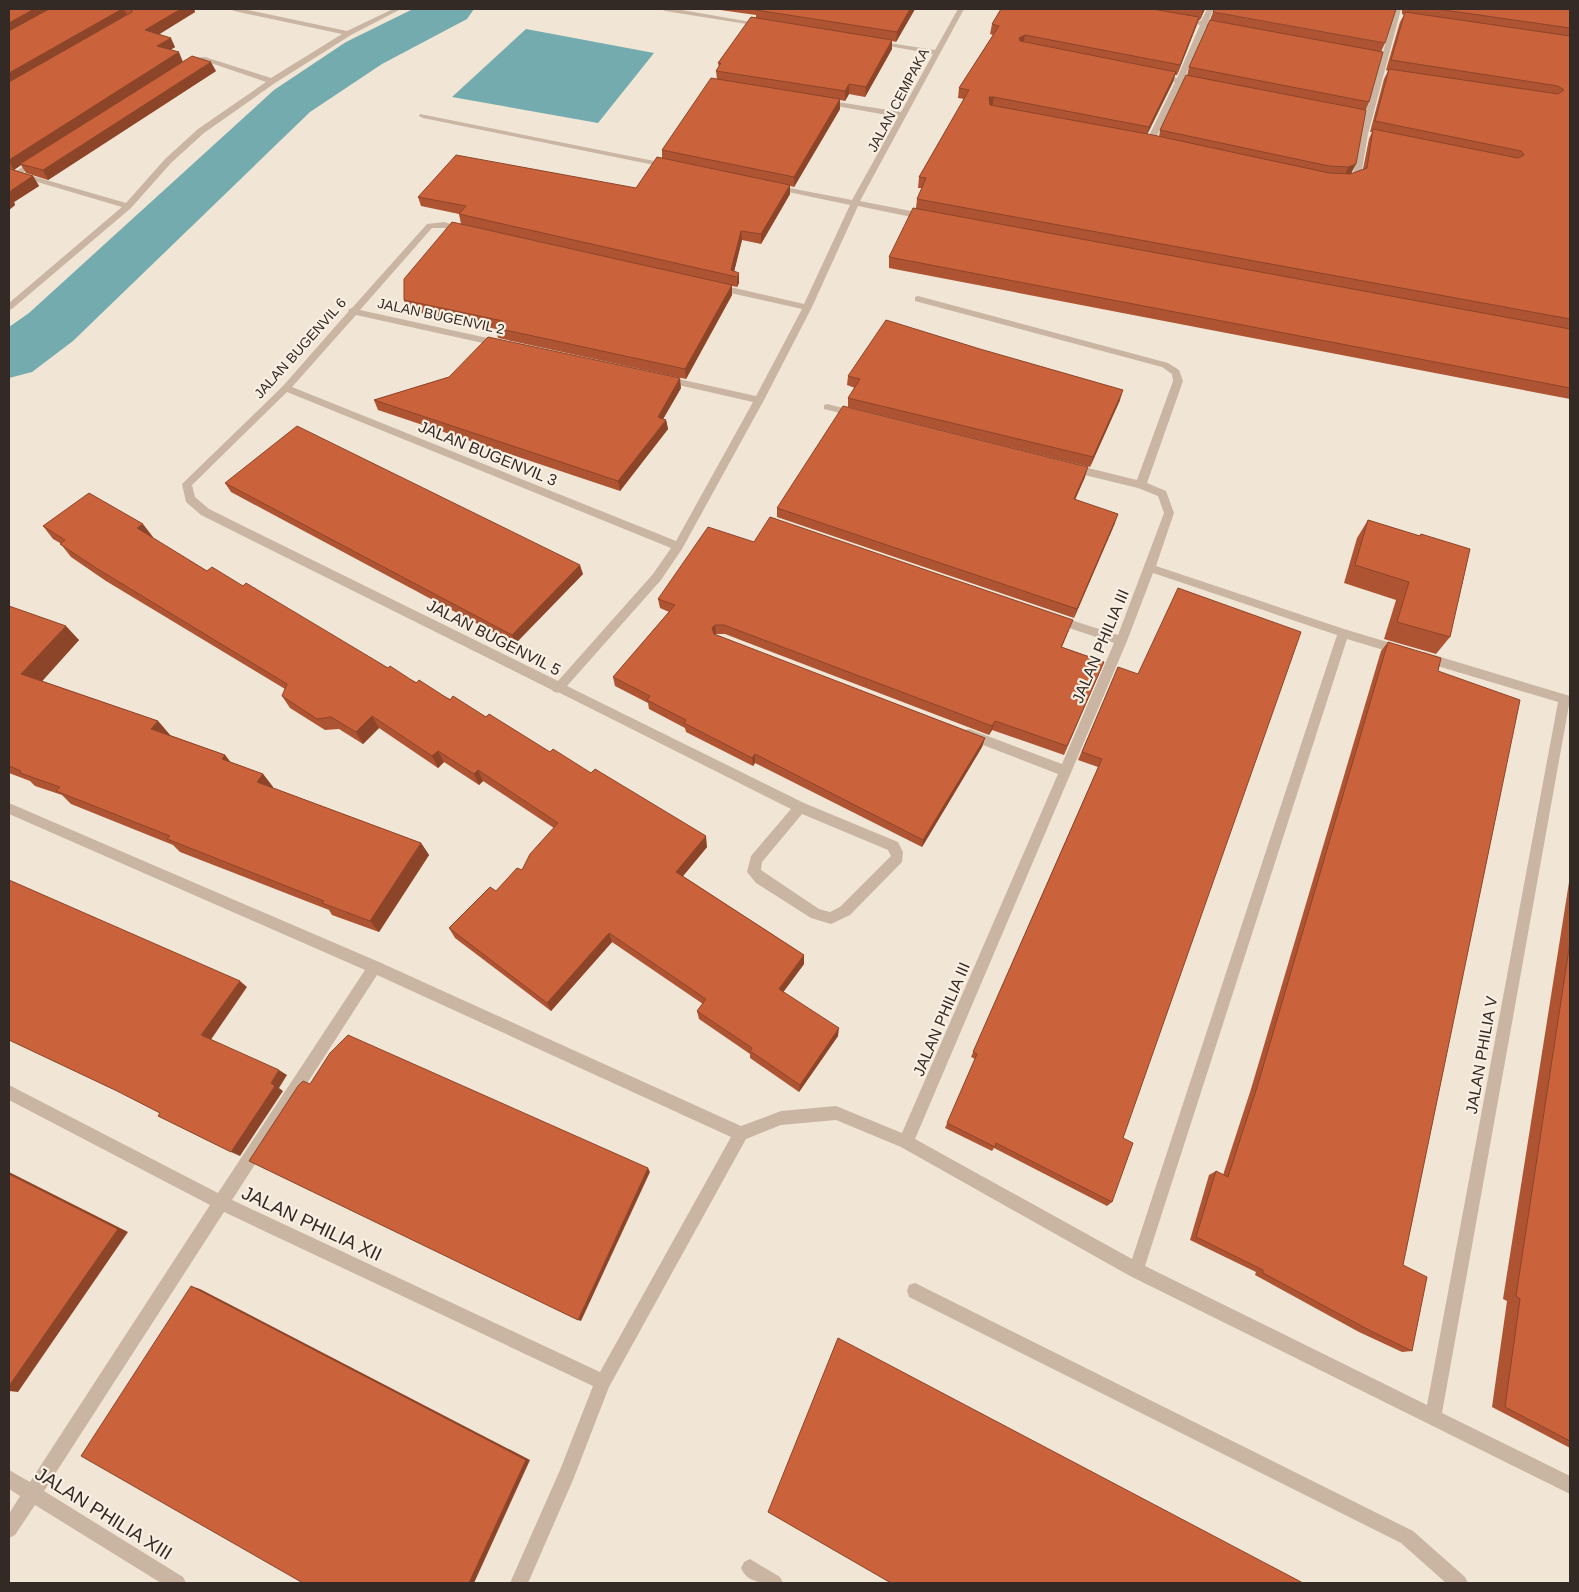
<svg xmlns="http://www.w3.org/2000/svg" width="1579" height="1592" font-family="Helvetica,sans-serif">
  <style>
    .water { fill: #74abaf }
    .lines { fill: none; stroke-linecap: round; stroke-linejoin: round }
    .river { fill: #74abaf; fill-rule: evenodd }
    .street { fill: #c9b5a2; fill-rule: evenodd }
    .wall { fill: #ae5433 }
    .shaded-wall { fill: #8d4529 }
    .building { fill: #ca623b; stroke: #8d4529 }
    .labels { text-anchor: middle; stroke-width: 4.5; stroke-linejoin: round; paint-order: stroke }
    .far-street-label { font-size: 14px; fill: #342a25; stroke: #f9efe2 }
    .street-label { font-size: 16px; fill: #342a25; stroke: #f9efe2 }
    .near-street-label { font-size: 19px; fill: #342a25; stroke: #f9efe2 }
  </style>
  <rect width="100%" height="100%" fill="#f1e5d6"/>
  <polygon class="water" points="526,29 654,53 598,123 452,97"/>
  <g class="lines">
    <polygon class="river" points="413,9 474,9 467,19 382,64 310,112 73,341 32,372 9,378 9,327 29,313 274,90 346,42"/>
    <g class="street">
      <polygon points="231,9 243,9 347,31 393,9 401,9 351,35 275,83 204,133 171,163 131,208 12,309 9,310 9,303 122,207 17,176 9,180 9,175 36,159 40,161 39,163 22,173 126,203 165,159 198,129 266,82 205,61 198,62 188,67 185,67 185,63 193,58 205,57 271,78 342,34 234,11"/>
      <polygon points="662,9 676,9 769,25 765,27 665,11"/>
      <path d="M958 9H964L860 201 926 214 930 217 926 220 858 206 812 307 764 400 682 549 661 580 567 686 804 803 898 842 903 852 902 862 850 915 831 924 811 918 756 883 747 872 751 856 791 809 560 693 554 692 552 690 201 515 186 502 182 484 283 386 348 312 349 309 352 308 427 224 444 222 467 229 463 232 444 228H432L360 310 501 341 506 344 504 346 501 347 356 315 292 387 676 541 753 402 665 382 660 379 665 376 756 396 802 309 717 290 713 287 717 284 804 304 850 205 774 189 770 187 774 185 852 200 898 117 825 104 821 102 825 100 901 112 933 54 872 43 876 41 935 50ZM287 392 671 548 653 574 558 681 209 509 195 497 192 485ZM802 814 888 850 891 856 840 907 830 912 819 909 761 870 762 862Z"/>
      <polygon points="1207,9 1213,9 1208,23 1229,28 1225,30 1206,27 1184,79 1203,84 1199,86 1182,83 1154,142 1147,144 1146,142 1175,82 1154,76 1158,74 1177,78 1200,25 1179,20 1183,18 1201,21"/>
      <polygon points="1395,9 1401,9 1368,134 1361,176 1351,181 1345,181 1345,177 1353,175 1360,134"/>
      <polygon points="420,114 669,164 673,166 669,168 423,118 419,116"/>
      <path d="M918 296 1168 363 1179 370 1183 381 1147 483 1166 491 1174 513 1156 566 1344 629 1404 647 1406 650 1400 655 1347 639 1145 1266 1427 1405 1558 702 1424 662 1418 657 1424 652 1570 696V706L1569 705 1442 1413 1570 1476V1494L1130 1276 901 1147 836 1120 781 1125 746 1139 609 1387 573 1480 528 1583H510L560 1470 593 1386 224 1212 44 1491 183 1577 186 1583H161L35 1505 15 1535 9 1538V1514L20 1496 9 1489V1470L30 1482 210 1205 9 1100V1085L218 1193 365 970 9 814V803L379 962 741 1126 781 1111 836 1106 902 1133 1058 774 965 738 963 734 965 730 969 729 1062 764 1114 643 1051 622 1049 619 1055 615 1118 635 1164 513 1158 496 1138 488 1072 472 1067 468 1072 464 1137 480 1173 381 1172 374 1162 367 915 301V297ZM1153 573 1337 635 1132 1259 915 1139 1127 641ZM377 975 731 1137 600 1372 232 1200Z"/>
      <polygon points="827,404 859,412 861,414 856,417 824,409 824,405"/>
      <polygon points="915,1283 1413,1531 1465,1577 1468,1583 1446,1583 1401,1543 909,1297 907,1291 909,1285"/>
      <path d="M750 1559 780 1577 783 1583C767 1583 748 1585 741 1568L744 1562Z"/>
    </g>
  </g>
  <g class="wall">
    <polygon points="9,9 194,9 195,12 159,34 175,47 170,50 183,62 216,71 48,180 26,173 21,165 14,170 33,176 39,186 14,202 15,205 9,210"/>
    <polygon points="713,9 915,9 896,42 892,41 892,49 865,97 849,94 845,101 840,100 840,109 794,187 790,186 790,194 761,244 742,240 734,271 739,283 737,287 732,286 732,295 686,379 498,338 496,329 407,310 404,300 658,269 461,224 459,214 421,206 418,197 636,188 662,159 662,150 717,79 716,71 719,67 718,63 756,18 756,15"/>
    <polygon points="1001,9 1205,9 1200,20 1199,20 1196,27 1177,75 1175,75 1173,82 1147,134 1159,137 1160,130 1187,76 1189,67 1210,20 1213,12 1385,43 1381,52 1369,102 1366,110 1351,174 1363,169 1369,139 1372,132 1370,132 1384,79 1388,71 1386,70 1400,22 1404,15 1402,14 1402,9 1570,9 1570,399 889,268 889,257 916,208 917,199 922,188 918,188 919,177 964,99 958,98 959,88 993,35 990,34 992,24"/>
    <polygon points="848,376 1120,400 1090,467 848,407 848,398 855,388 847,385"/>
    <polygon points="449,377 681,388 663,419 666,420 668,429 620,491 378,410 374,400"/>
    <polygon points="1085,477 1075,500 1115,523 1074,618 777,517 777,508"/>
    <polygon points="225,483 583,574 515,644 231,492"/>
    <polygon points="1368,520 1419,536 1421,534 1450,637 1436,654 1384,639 1396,600 1344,583 1357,538"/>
    <polygon points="43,526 153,537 152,538 207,571 388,668 486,717 550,752 707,847 683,876 804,955 804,964 783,992 838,1036 799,1092 750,1058 750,1054 699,1019 697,1011 703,1004 612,942 551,1011 455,938 449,928 522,870 554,828 483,781 479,785 444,762 438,768 379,728 363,744 339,729 325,730 290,708 282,696 285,689 106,581 71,557 60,543 53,539"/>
    <polygon points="754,542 1069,630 1062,647 1104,662 1064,755 992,730 989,735 725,634 716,634 715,635 985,738 982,747 922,847 755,763 753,766 686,732 685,728 649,709 648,703 615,686 613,677 669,612 660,608 658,599"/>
    <polygon points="9,606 79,640 42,681 158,721 170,735 225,755 230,762 263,774 273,787 273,788 421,843 429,855 379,932 332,915 329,910 180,852 173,845 71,804 62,795 35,786 30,781 9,773"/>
    <polygon points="1388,642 1438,671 1403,1265 1412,1351 1402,1352 1359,1332 1255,1275 1256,1272 1190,1240 1209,1175 1216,1171 1223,1175 1251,1089 1381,651"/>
    <polygon points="1118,667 1123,1138 1112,1202 1107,1206 994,1148 992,1151 945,1128 975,1059 971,1057 1098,767 1078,760"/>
    <polygon points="1570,876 1570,1448 1492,1407 1507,1301 1503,1299"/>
  </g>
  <g class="shaded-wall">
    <polygon points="34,9 56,9 9,35 9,23"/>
    <polygon points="122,9 124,9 128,17 9,86 9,73"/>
    <polygon points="181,9 194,9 195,12 150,40 145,30"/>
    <polygon points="910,9 915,9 896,42 897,32"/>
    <polygon points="1203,9 1205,9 1200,20"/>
    <polygon points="1199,17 1196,27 1177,75 1180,65"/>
    <polygon points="1025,35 1023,45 1019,38"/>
    <polygon points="171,38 175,47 161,56 157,46"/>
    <polygon points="892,40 892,49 865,97 866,87"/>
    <polygon points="179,52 183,62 20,164 21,165 14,170 9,162 9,160"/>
    <polygon points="211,62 216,71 48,180 43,170"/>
    <polygon points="1176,72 1173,82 1146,137 1149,127"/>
    <polygon points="849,84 849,94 845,101 845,91"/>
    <polygon points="989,97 994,97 992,107 988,108"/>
    <polygon points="840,99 840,109 794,187 794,177"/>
    <polygon points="1356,164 1351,174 1344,177 1348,167"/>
    <polygon points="33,176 39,186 14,202 15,205 9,210 9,192"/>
    <polygon points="790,185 790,194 761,244 761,234"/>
    <polygon points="741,231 742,240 733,276 731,270"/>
    <polygon points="739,273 739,283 737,287 737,277"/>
    <polygon points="732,285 732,295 686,379 685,369"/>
    <polygon points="680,378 681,388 659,426 658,417"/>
    <polygon points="1123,390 1120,400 1090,467 1093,457"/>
    <polygon points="666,420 668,429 620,491 618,481"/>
    <polygon points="1088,467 1085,477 1071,508 1074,499"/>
    <polygon points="1118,514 1115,523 1074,618 1077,609"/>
    <polygon points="143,524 153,537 147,542 137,528"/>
    <polygon points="580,565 583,574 515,644 512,635"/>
    <polygon points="715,625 716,634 712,638 712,628"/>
    <polygon points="66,626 79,640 36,688 21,674"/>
    <polygon points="372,716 379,728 363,744 356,732"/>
    <polygon points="158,721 170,735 164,742 151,729"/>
    <polygon points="995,721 992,730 989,735 992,726"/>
    <polygon points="985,738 982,747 922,847 923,840"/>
    <polygon points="438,751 444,762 438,768 432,756"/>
    <polygon points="755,754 755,763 753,766 752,758"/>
    <polygon points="225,755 236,769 222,759"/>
    <polygon points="478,770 483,781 479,785 474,774"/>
    <polygon points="263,774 273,787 267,795 257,782"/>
    <polygon points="706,836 707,847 678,882 676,872"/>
    <polygon points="421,843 429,855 379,932 370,921"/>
    <polygon points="609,933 612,942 551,1011 547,1003"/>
    <polygon points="804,955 804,964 779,998 779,989"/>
    <polygon points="240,981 247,987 210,1041 201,1035"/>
    <polygon points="839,1028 838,1036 799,1092 800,1085"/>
    <polygon points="279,1070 287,1075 279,1088 283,1091 240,1156 231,1152 271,1083"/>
    <polygon points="648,1168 650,1172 581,1321 578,1320"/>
    <polygon points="9,1172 128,1232 18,1392 9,1391"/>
    <polygon points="191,1286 200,1289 530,1460 474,1583 469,1583"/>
  </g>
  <g class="building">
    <polygon points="9,9 34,9 9,23"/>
    <polygon points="49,9 122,9 9,73 9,31"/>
    <polygon points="128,9 181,9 145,30 171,38 157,46 179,52 9,160 9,82 132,12 132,9"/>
    <polygon points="757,9 910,9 897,32 756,10"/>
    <polygon points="1001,9 1152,9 1199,17 1180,65 1025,35 1019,38 1020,41 1176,72 1149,127 994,97 989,97 990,105 1153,135 1329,173 1350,174 1367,168 1373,129 1518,158 1524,155 1521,151 1375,121 1389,69 1558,94 1564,90 1558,86 1391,60 1405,12 1570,36 1570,319 917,199 926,178 919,177 969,90 959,88 999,26 992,24"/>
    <polygon points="1214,9 1396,9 1385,43 1213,12"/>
    <polygon points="1437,9 1570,9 1570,28"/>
    <polygon points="751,17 892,40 866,87 849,84 845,91 716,71 721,63 718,63"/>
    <polygon points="1210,20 1383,52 1369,102 1189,67"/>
    <polygon points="192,56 211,62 43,170 20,164"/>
    <polygon points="1186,75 1366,110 1356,164 1348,167 1329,166 1160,130"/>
    <polygon points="711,78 840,99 794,177 662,150"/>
    <polygon points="456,155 636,188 657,157 790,185 761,234 741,231 731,270 739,273 737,277 459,214 466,206 418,197"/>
    <polygon points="10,169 33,176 9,192 9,170"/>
    <polygon points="913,208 1570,329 1570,388 889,257"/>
    <polygon points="452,222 732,285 685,369 496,328 503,321 404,300 404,279"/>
    <polygon points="886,320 980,349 1123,390 1093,457 848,398 860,379 848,376"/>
    <polygon points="488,337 680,378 658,417 666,420 618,481 374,400 449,377"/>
    <polygon points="843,406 1088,467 1074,499 1118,514 1077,609 777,508"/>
    <polygon points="297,426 580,565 512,635 225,483"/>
    <polygon points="89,493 143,524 137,528 207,571 212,567 243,586 246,583 388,668 390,666 416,683 419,680 450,700 453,696 486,717 489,714 550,752 553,749 591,773 595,769 706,836 676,872 804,955 779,989 839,1028 800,1085 750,1051 752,1048 697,1011 706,999 609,933 547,1003 449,928 490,887 496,891 517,868 522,870 530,854 558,823 478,770 474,774 438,751 432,756 372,716 356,732 331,717 317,719 282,696 287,684 96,568 60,544 65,540 43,526"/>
    <polygon points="770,517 1073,620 1061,647 1104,662 1067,746 995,721 992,726 724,625 715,625 712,628 714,634 985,738 923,840 755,754 752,758 684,723 686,720 647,700 650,696 613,677 675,605 658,599 708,527 754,542"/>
    <polygon points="1368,520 1420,536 1421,534 1470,549 1450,637 1397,622 1409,582 1355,565"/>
    <polygon points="1178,588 1301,632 1123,1138 1133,1143 1112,1202 996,1143 995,1147 947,1123 977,1054 973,1052 1102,759 1082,752 1118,667 1138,674"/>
    <polygon points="9,606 66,626 21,674 158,721 151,729 225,755 222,759 263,774 257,782 421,843 370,921 322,903 324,901 167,839 170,836 56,791 60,787 20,773 21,771 9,766"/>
    <polygon points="1388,642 1441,658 1438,671 1520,700 1403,1265 1427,1277 1412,1351 1369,1330 1263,1273 1263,1270 1196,1237 1216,1171 1228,1177 1258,1084"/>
    <polygon points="9,880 240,981 201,1035 279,1070 271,1083 275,1086 231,1152 158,1116 160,1113 117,1091 9,1040"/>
    <polygon points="1570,942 1570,1441 1505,1407 1520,1299 1516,1296"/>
    <polygon points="348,1035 648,1168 578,1320 249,1161 298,1086 303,1081 310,1084 330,1053"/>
    <polygon points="9,1174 118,1229 9,1386"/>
    <polygon points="191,1286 526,1460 469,1583 303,1583 81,1456"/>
    <polygon points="838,1338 1303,1583 891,1583 768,1512"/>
  </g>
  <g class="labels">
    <g class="far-street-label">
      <text transform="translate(898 100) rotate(-62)" y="5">JALAN CEMPAKA</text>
      <text transform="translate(441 316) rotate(12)" y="5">JALAN BUGENVIL 2</text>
      <text transform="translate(300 348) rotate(-48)" y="5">JALAN BUGENVIL 6</text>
    </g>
    <g class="street-label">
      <text transform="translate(488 453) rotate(22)" y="6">JALAN BUGENVIL 3</text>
      <text transform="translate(494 637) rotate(27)" y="6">JALAN BUGENVIL 5</text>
      <text transform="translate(1100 646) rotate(-67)" y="6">JALAN PHILIA III</text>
      <text transform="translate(941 1019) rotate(-67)" y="6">JALAN PHILIA III</text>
      <text transform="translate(1481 1055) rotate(-80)" y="6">JALAN PHILIA V</text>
    </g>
    <g class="near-street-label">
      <text transform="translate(312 1223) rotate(25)" y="7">JALAN PHILIA XII</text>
      <text transform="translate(104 1513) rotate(32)" y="7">JALAN PHILIA XIII</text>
    </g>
  </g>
  <rect width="1579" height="1592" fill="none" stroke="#342a25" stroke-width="20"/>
</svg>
